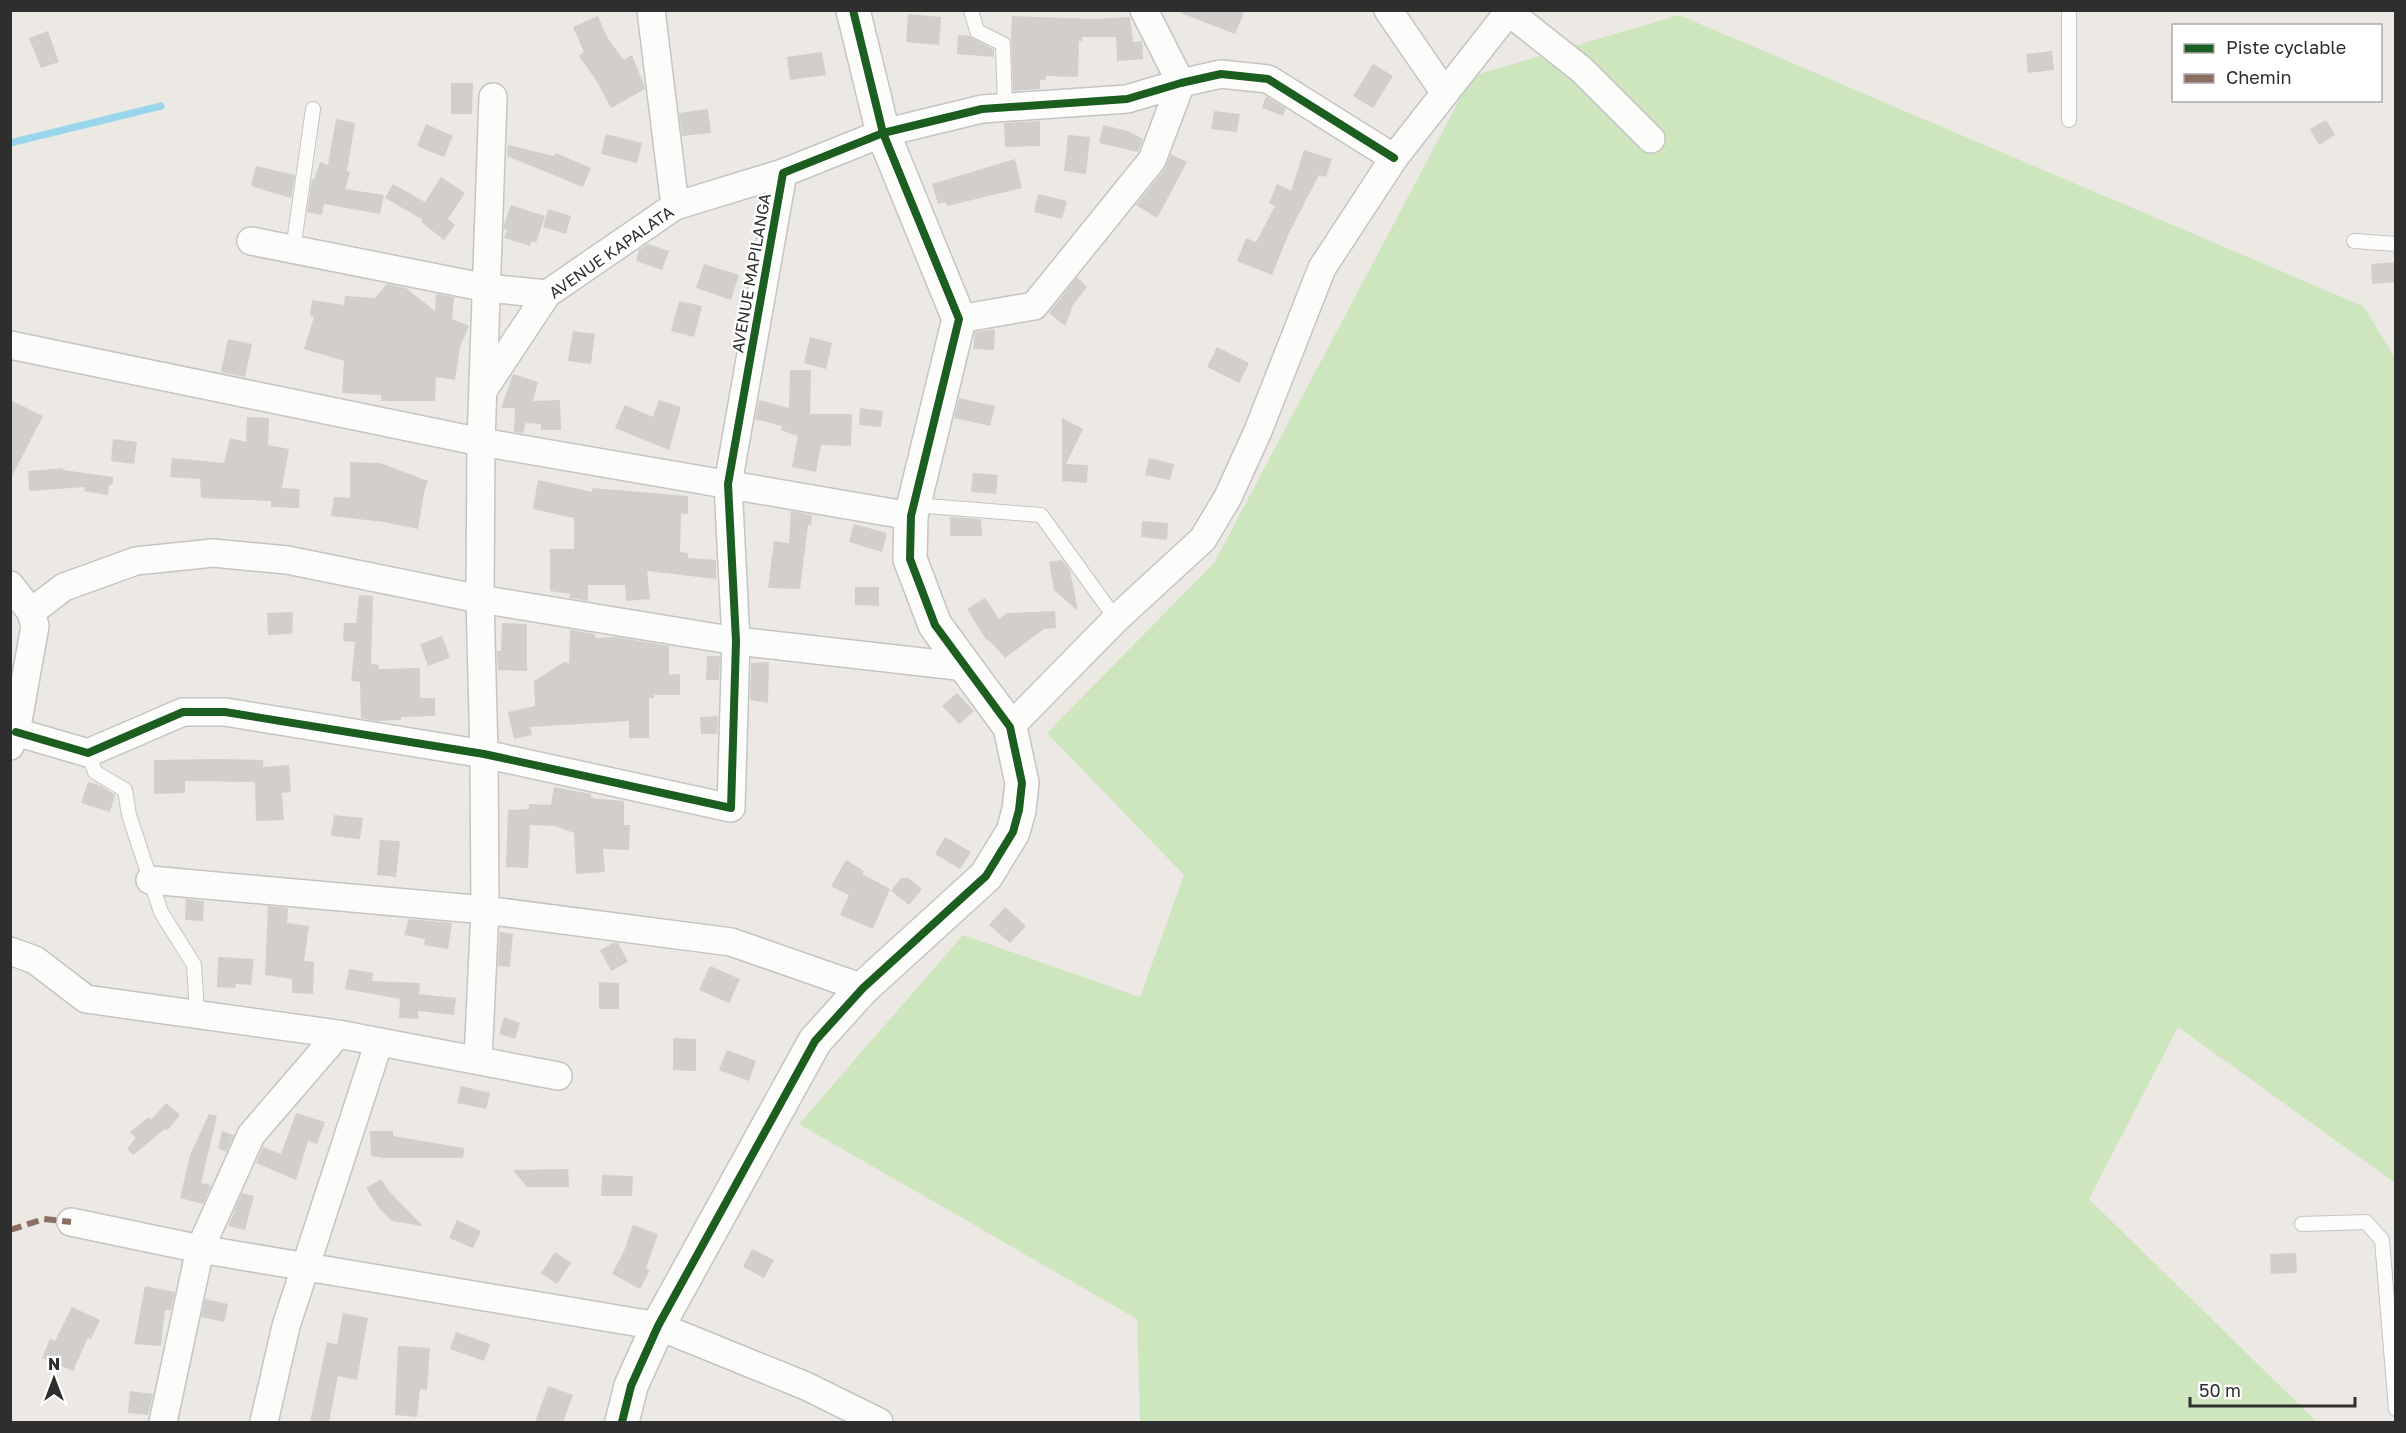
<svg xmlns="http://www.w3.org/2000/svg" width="2406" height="1433" font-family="'Golos Text',sans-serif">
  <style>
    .green { fill: #cee6be }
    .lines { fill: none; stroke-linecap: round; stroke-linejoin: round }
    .stream { stroke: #99d6ec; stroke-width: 7 }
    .building { fill: #d1cecb }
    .lane-casing { stroke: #c5c4c5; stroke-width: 16 }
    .street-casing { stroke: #c5c4c5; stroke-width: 30 }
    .secondary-casing { stroke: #c5c4c5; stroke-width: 36 }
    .lane { stroke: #fcfcfb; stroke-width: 14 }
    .street { stroke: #fcfcfb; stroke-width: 27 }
    .secondary { stroke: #fcfcfb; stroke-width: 33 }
    .quiet { stroke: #8d6e63; stroke-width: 6; stroke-dasharray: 12 6; stroke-linecap: butt }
    .cycleway-casing { stroke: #fff; stroke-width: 11 }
    .cycleway { stroke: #1b5e20; stroke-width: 8 }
    .labels { text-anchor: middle; stroke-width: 4.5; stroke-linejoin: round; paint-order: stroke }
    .street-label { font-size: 16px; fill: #2e2e2e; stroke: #fff }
  </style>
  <rect width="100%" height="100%" fill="#ece8e4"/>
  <polygon class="green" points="1679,15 2363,306 2395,358 2395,1183 2178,1027 2089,1199 2317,1422 1140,1422 1137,1319 799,1124 963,935 1140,997 1184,875 1047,733 1214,563 1472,76"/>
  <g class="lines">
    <polyline class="stream" points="10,143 161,106"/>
  </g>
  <g class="building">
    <polygon points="1182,10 1222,12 1245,10 1235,34 1181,13"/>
    <polygon points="908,14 941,17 939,45 906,42"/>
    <polygon points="598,16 608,39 624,60 632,55 644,85 645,89 611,108 596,80 579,56 584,52 573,27"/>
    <polygon points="1012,16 1096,19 1130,17 1133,42 1142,41 1143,59 1117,61 1116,37 1082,37 1082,41 1079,41 1078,77 1046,76 1046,80 1040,80 1040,89 1013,91 1011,39"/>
    <polygon points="48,31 59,62 41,68 29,38"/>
    <polygon points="958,35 970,36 994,50 994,57 957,54"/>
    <polygon points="2052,51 2054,70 2028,73 2026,54"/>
    <polygon points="822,52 826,75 790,80 787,57"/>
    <polygon points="1373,64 1393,76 1373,108 1353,96"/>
    <polygon points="451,83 473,83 472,114 451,114"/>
    <polygon points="1266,96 1286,109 1283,116 1262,108"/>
    <polygon points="708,109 711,133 682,136 679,113"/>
    <polygon points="1214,111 1240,114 1237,132 1211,129"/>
    <polygon points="336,119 355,123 347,171 350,172 345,189 384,195 380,214 324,204 322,215 307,212 312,179 314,180 320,162 328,165"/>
    <polygon points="2326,120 2335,135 2319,145 2310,129"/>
    <polygon points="1040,121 1040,146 1005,147 1004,123"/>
    <polygon points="426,124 453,136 444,157 417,146"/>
    <polygon points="1103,125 1128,131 1143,139 1138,152 1099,143"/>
    <polygon points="606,134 642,143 637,163 601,154"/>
    <polygon points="1068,135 1090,137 1086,174 1064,171"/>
    <polygon points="508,145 554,156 556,153 591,168 583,187 507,156"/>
    <polygon points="1304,150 1332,159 1326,177 1319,175 1289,233 1272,275 1237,261 1246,238 1256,242 1275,206 1269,203 1277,184 1291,191"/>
    <polygon points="1171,154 1187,162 1157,218 1136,205 1164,170"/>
    <polygon points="1015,159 1022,188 947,206 946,202 938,204 932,184"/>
    <polygon points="256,166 295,175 291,198 251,186"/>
    <polygon points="441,177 465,193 448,219 455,225 444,240 421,222 423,220 385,198 393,184 425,202"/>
    <polygon points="1038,194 1067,201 1062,219 1034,212"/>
    <polygon points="511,205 545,216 536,243 532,241 530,246 504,238 507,230 504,229 504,225"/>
    <polygon points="548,209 571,216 566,234 543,227"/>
    <polygon points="648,244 669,251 662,270 636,261 639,250"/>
    <polygon points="2396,262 2396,282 2372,284 2371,264"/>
    <polygon points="704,264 739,275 731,300 696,288"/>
    <polygon points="1077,277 1087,287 1073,305 1065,326 1049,313"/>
    <polygon points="387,284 406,288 435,311 436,294 454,297 452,319 469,326 460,347 455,380 436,377 435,401 381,401 381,395 342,393 344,361 304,349 314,317 310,316 312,300 344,305 345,296 375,298"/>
    <polygon points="679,301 702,306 694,337 671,331"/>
    <polygon points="995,329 994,350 973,349 975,332"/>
    <polygon points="573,331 595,334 591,364 568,361"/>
    <polygon points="810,337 832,343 826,369 804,363"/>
    <polygon points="228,339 252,344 245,377 221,372"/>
    <polygon points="1217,347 1249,363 1239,383 1207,367"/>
    <polygon points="790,370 811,370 810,414 852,414 851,446 821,445 816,472 792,467 798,436 781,430 782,426 755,419 759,400 789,408"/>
    <polygon points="513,374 538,382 533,401 560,400 561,430 541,430 541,424 526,423 523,433 514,432 515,408 501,408"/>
    <polygon points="959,398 995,406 990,426 954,418"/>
    <polygon points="10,400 43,416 10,480"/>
    <polygon points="659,400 681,407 669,450 615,428 625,405 653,417"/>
    <polygon points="860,408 883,411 881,427 859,425"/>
    <polygon points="247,417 269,418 268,445 289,449 282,488 300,489 299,508 271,507 271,501 201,498 200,479 170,477 172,458 224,463 230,438 246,442"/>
    <polygon points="1062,418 1083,429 1066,464 1088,465 1087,483 1062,481"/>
    <polygon points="113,439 137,442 134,464 111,461"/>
    <polygon points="1149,458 1174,464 1170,480 1145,475"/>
    <polygon points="350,462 380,463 428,481 424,493 418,529 384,522 331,516 334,497 350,498"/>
    <polygon points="63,468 63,470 113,477 113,484 109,485 108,495 84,491 85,487 29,491 28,471"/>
    <polygon points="973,473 998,475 996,494 971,492"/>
    <polygon points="538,480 592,492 592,488 688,496 688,514 681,514 680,552 688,553 688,558 716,560 716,579 647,571 650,599 626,601 625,585 588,585 588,601 570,598 570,594 550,591 550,549 574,549 574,518 533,509"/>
    <polygon points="791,511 812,515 811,525 808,525 800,589 768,588 774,541 789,543"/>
    <polygon points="950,517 981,519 982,536 950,536"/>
    <polygon points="1142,521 1168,523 1167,540 1141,537"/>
    <polygon points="854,524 887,533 882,552 849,542"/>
    <polygon points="1062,560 1070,571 1078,611 1054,590 1049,562"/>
    <polygon points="855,587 879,587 879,606 855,605"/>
    <polygon points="359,595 373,596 371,664 379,665 379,669 420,668 420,698 435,698 435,716 401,717 401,720 376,721 361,718 360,682 351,681 355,642 343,641 344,623 356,623"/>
    <polygon points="985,598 999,619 1007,613 1055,611 1056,628 1044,629 1005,658 989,640 987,641 967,609"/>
    <polygon points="293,612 292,634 268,635 267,613"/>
    <polygon points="502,623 527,624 527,671 498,670 497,651 501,651"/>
    <polygon points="570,630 595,634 595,638 616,637 669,646 669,675 680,674 680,695 654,695 654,698 649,698 649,738 629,738 629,721 530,727 532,735 514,739 508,712 535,706 534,681 564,662 569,663"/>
    <polygon points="442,636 450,658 428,666 420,644"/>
    <polygon points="707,656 720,656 719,680 706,680"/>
    <polygon points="769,662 768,703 750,700 751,663"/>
    <polygon points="957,693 974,711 959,724 942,706"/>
    <polygon points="718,716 717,734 701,734 700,717"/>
    <polygon points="216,759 263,760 263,767 289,765 291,792 282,793 284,820 256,821 255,782 185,781 185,793 154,794 154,760"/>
    <polygon points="88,782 101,786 115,795 110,812 81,803"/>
    <polygon points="554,787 591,794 591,798 624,801 624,825 630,825 629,850 603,849 605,872 576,874 574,833 555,826 530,825 528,868 506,867 508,810 529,809 529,804 551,805"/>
    <polygon points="334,815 363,818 360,839 331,836"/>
    <polygon points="945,837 971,852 960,869 935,854"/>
    <polygon points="380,840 400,841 396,877 377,875"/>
    <polygon points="846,860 864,871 862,874 890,889 873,929 840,915 849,895 831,886"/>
    <polygon points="901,878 908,878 922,889 909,905 891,891"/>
    <polygon points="186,899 204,901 203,921 185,920"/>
    <polygon points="268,906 288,908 287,923 309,926 304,961 314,962 313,994 292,993 292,979 265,975"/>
    <polygon points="1005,907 1026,926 1010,943 989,925"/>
    <polygon points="409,919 452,923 448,949 424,945 425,939 404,935"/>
    <polygon points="500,932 513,934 510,967 498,966"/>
    <polygon points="613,943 618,943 628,962 611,971 600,950"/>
    <polygon points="218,957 254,959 251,985 236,984 235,988 217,987"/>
    <polygon points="710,966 740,979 729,1003 699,990"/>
    <polygon points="349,969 373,973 372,981 420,983 419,994 456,998 454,1015 418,1011 418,1019 399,1018 400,999 345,989"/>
    <polygon points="599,982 619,983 619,1009 599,1009"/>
    <polygon points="504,1017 520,1023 515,1039 499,1034"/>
    <polygon points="673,1038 696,1039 696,1071 673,1070"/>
    <polygon points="727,1050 756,1061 749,1081 719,1070"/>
    <polygon points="461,1086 490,1093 486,1109 457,1103"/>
    <polygon points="166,1103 180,1115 167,1131 165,1129 133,1155 127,1149 136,1138 130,1132 149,1117 151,1120"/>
    <polygon points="296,1113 325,1122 317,1144 308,1141 296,1180 256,1163 263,1147 281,1154"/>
    <polygon points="209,1114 217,1116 201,1183 211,1185 203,1204 180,1198 190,1155"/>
    <polygon points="222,1131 234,1135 226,1152 218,1148"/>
    <polygon points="370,1131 393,1131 393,1136 464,1148 463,1158 383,1158 371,1156"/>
    <polygon points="568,1169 569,1187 527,1187 513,1170"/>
    <polygon points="602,1175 633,1176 632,1196 601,1196"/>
    <polygon points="381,1179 388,1190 423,1226 392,1221 379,1208 366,1188"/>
    <polygon points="242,1193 254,1196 245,1230 228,1226"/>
    <polygon points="457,1220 481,1231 473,1248 449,1238"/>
    <polygon points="633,1225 658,1234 646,1268 650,1270 640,1289 612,1274 624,1251"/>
    <polygon points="752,1249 774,1260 764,1278 743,1267"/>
    <polygon points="555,1252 571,1263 557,1284 541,1273"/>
    <polygon points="2296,1253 2297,1273 2271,1274 2270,1254"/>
    <polygon points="145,1286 175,1292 171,1310 165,1310 161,1346 134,1344"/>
    <polygon points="205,1299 228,1304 224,1322 201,1317"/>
    <polygon points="72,1307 100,1320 91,1339 88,1338 73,1371 42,1358 50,1339 55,1341"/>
    <polygon points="343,1313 368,1318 357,1380 338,1376 329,1422 310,1422 327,1342 337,1345"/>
    <polygon points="456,1332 490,1344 484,1361 450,1349"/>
    <polygon points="398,1346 430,1348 427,1390 420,1389 417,1417 395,1415"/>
    <polygon points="548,1386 573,1395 563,1422 535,1422"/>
    <polygon points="130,1391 153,1394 148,1415 128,1413"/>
  </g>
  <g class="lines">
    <defs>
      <g id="lane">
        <polyline points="971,10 977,31 1003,44 1005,108"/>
        <polyline points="2069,10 2069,120"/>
        <polyline points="2354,241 2396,244"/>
        <polyline points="293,250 313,109"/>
        <polyline points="914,505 1041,515 1116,619"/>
        <polyline points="88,753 95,772 125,790 129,815 161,912 194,965 197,1013"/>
        <polyline points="2302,1224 2366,1222 2382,1240 2396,1409"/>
      </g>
      <g id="street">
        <polyline points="651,10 675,206"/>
        <polyline points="1388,10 1445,93"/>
        <polyline points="1509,12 1582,70 1651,139"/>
        <polyline points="251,241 487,288 547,294"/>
        <polyline points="959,319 1034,306 1152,160 1181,83 1144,10"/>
        <polyline points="10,345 481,442 911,516"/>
        <polyline points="484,389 547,294 675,206 783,173"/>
        <polyline points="10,585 31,612 35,626 16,732 10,746"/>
        <polyline points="31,612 64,587 136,561 213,553 287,560 480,599 736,641 966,667"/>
        <polyline points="1010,727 1116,619 1203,539 1228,497 1258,431 1322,268 1394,158 1510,10"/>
        <polyline points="16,732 88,753 183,712 225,712 484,754 731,808 736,641 728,484 783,173 883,133 982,109 1127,99 1181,83 1221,74 1268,79 1394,158"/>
        <polyline points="150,880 485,910 731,942 863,988"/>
        <polyline points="10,951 35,960 86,999 338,1034 558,1076"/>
        <polyline points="478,1060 485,910 484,754 480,599 481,442 493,97"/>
        <polyline points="71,1222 200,1249 658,1326 806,1386 879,1422"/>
        <polyline points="163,1422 200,1249 251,1135 338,1034"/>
        <polyline points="264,1422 286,1326 379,1042"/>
      </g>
      <polyline id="secondary" points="622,1422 631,1386 658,1326 815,1041 863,988 986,876 1013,832 1019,810 1022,783 1010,727 935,625 910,559 911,516 959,319 883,133 853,10"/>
    </defs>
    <use href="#lane" class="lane-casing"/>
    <use href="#street" class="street-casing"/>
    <use href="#secondary" class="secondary-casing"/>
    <use href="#lane" class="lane"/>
    <use href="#street" class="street"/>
    <use href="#secondary" class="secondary"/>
    <polyline class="quiet" points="10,1230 44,1219 71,1222"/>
    <defs>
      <g id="cycleway">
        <polyline points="16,732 88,753 183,712 225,712 484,754 731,808 736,641 728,484 783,173 883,133 982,109 1127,99 1181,83 1221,74 1268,79 1394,158"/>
        <polyline points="622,1422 631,1386 658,1326 815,1041 863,988 986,876 1013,832 1019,810 1022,783 1010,727 935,625 910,559 911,516 959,319 883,133 853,10"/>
      </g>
    </defs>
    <use href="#cycleway" class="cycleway-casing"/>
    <use href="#cycleway" class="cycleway"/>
  </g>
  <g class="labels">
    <g class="street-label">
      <text transform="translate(611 252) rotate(-35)" y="6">AVENUE KAPALATA</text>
      <text transform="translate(751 273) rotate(-80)" y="6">AVENUE MAPILANGA</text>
    </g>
  </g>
  <rect width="2406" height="1433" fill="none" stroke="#2e2e2e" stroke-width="24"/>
  <rect x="2172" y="24" width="210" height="78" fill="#ffffff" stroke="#ababab" stroke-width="1.5"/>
  <rect x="2184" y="44" width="30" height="9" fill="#1b5e20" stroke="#ababab" stroke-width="1.5"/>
  <text x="2226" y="54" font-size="18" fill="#2e2e2e">Piste cyclable</text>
  <rect x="2184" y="74" width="30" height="9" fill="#8d6e63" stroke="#ababab" stroke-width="1.5"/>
  <text x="2226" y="84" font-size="18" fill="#2e2e2e">Chemin</text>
  <g transform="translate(54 1379)" stroke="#ffffff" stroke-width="4.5" paint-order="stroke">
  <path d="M0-4.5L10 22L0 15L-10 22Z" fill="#2e2e2e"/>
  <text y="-9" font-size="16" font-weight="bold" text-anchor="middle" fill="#2e2e2e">N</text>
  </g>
  <path d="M2190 1397v9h165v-9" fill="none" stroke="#2e2e2e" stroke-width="3"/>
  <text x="2199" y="1397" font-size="18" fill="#2e2e2e" stroke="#ffffff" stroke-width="4.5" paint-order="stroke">50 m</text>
</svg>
